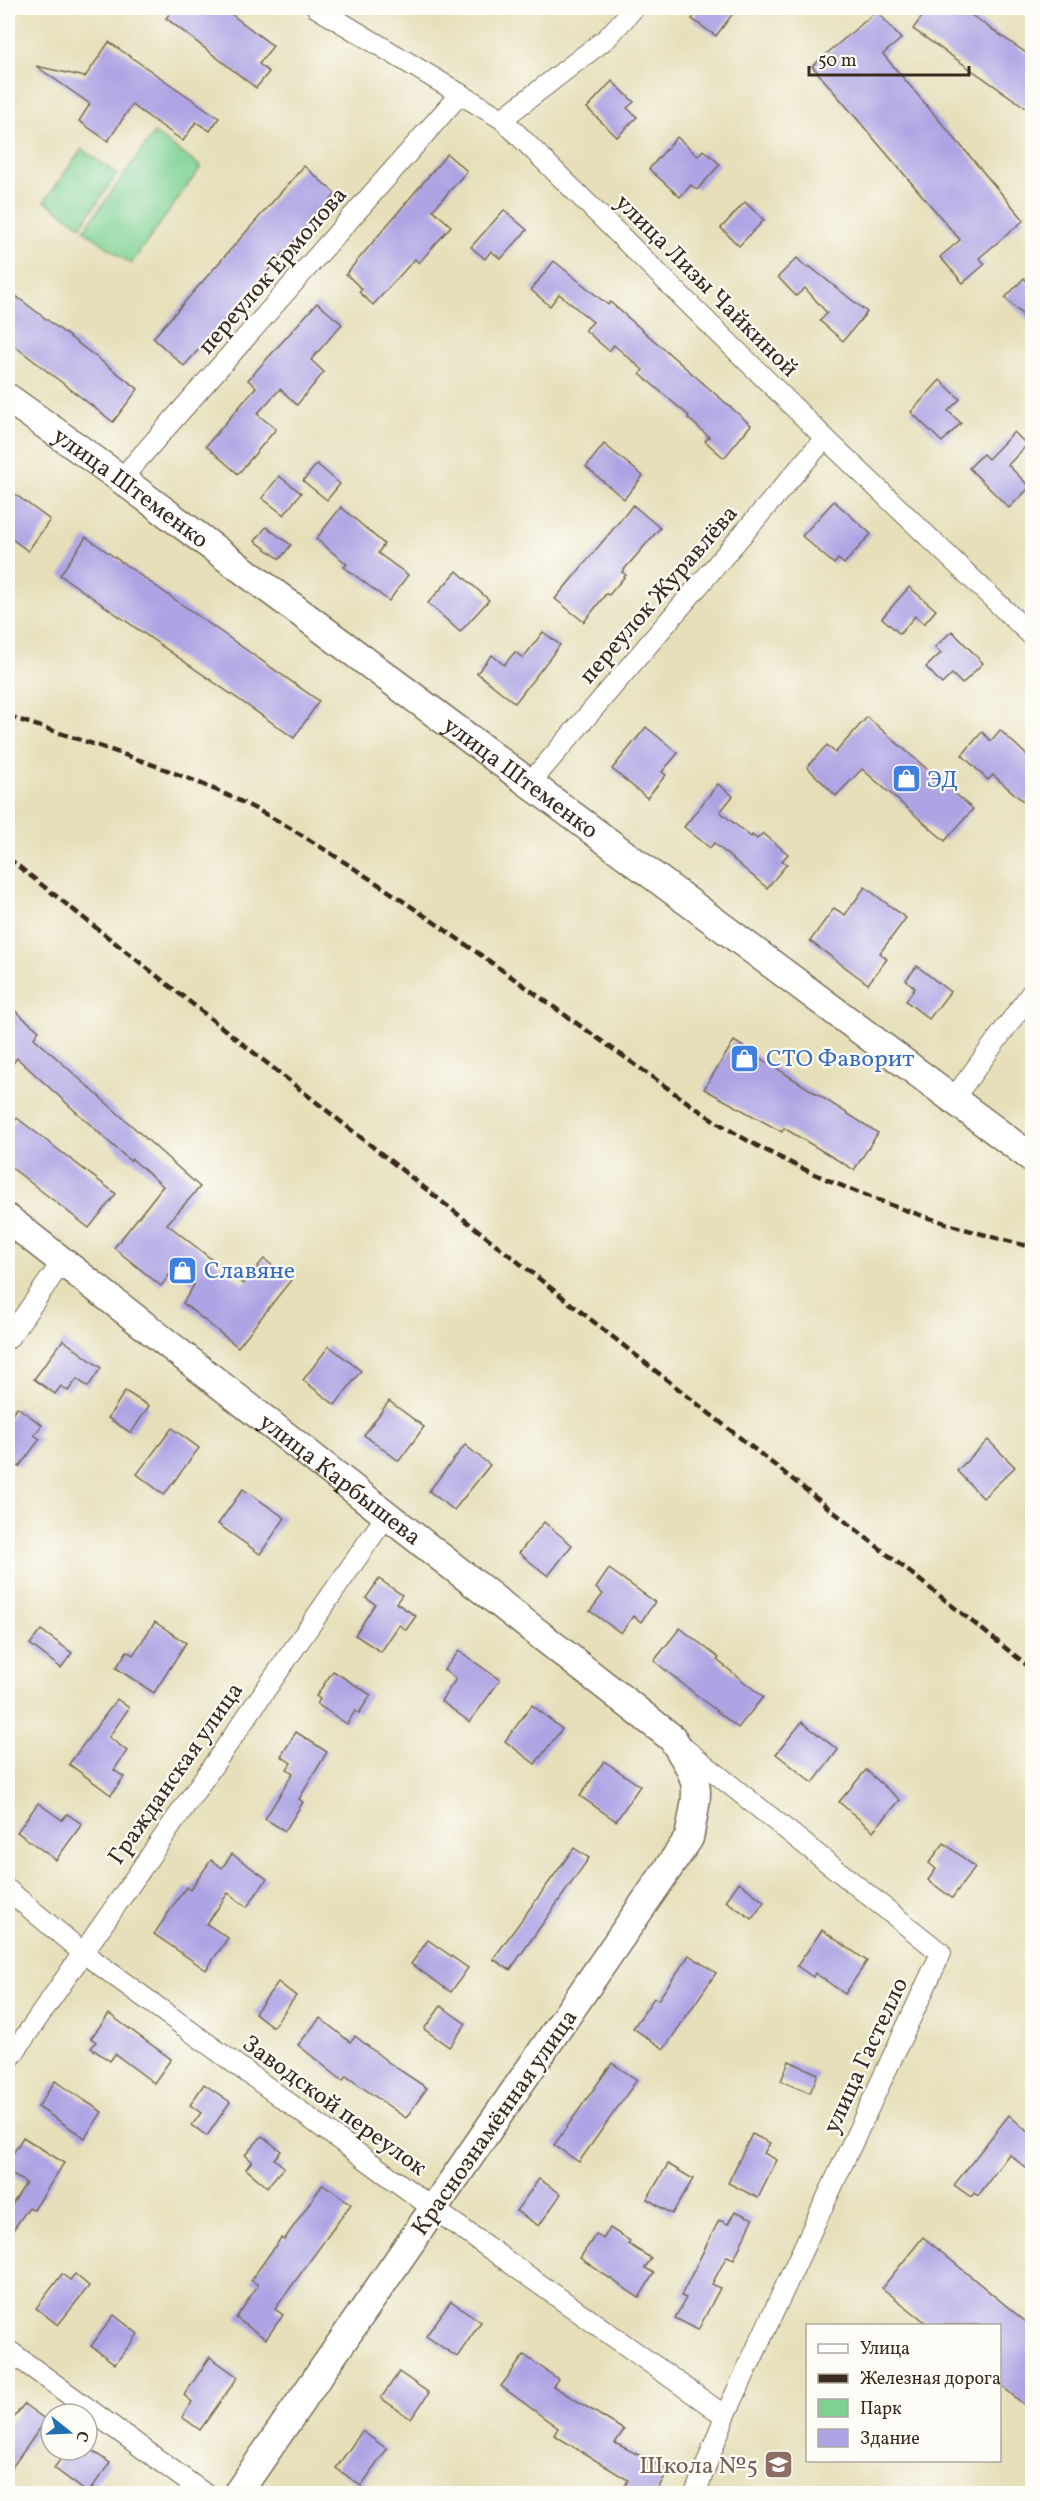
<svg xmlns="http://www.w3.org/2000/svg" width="1040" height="2501" font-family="Vollkorn,serif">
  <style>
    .green { fill: #7ed193; stroke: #5c7e58; stroke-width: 1.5 }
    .building { fill: #aea4e4 }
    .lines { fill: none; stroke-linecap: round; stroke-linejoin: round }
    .minor-casing { stroke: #776955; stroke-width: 22 }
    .secondary-casing { stroke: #776955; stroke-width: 31 }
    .minor { stroke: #fff; stroke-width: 20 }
    .secondary { stroke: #fff; stroke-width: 28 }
    .rail { stroke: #3b2a1e; stroke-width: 4.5; stroke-dasharray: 9 4.5; stroke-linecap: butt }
    .labels { text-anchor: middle; stroke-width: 4.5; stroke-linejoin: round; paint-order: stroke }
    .street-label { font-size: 24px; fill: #3b2a1e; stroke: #fdfcf7 }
    .shop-label { font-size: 24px; fill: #366cbe; stroke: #fdfcf7; text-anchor: start }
    .education-label { font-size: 24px; fill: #785e54; stroke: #fdfcf7; text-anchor: end }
  </style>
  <rect width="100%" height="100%" fill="#fdfcf7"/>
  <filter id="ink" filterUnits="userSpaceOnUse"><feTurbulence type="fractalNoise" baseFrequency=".0167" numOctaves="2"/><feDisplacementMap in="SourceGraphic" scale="12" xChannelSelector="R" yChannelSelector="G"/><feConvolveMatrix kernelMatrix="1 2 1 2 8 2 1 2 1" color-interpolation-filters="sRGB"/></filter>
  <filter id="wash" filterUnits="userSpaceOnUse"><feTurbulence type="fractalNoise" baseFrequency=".008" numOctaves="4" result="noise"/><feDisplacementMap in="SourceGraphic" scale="24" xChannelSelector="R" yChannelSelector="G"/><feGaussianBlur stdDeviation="1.35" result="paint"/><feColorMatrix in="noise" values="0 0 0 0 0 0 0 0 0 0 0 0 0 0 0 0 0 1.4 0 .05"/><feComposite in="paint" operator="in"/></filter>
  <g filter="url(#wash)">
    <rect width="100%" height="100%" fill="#e6dfba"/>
    <g class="green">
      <polygon points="154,133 201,167 131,264 84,230"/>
      <polygon points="82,149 117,174 81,226 45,201"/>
    </g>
    <g id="blocks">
      <g class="building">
        <polygon points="174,8 223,8 273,46 259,64 269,72 256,88 166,18"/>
        <polygon points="700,8 737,8 716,36 692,19"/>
        <polygon points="928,8 961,8 1032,57 1032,112 913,29"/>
        <polygon points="877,11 901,39 883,54 1024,220 979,258 985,264 963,283 940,257 960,240 812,66"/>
        <polygon points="109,42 219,118 210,131 196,122 183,141 132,105 108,141 79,121 90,104 36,66 85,77"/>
        <polygon points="612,81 634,102 627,108 637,117 617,137 587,108"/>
        <polygon points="677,137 698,156 703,150 720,164 697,190 691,185 680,197 649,169"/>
        <polygon points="447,154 467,171 433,210 451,226 419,263 415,259 373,305 359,292 362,289 346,274"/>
        <polygon points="304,166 336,194 184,366 153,338"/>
        <polygon points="745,202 764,220 739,246 721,228"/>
        <polygon points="504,210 527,230 501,259 491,251 485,259 471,247"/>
        <polygon points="797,258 807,268 809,266 867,312 843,341 820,321 827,313 805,288 796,296 778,277"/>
        <polygon points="554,261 608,305 610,302 751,425 724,458 705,441 709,437 688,418 689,416 640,374 643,370 614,345 609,351 585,330 593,322 559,294 550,306 531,290"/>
        <polygon points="1024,278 1032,287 1032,324 1005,298"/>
        <polygon points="8,290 138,389 113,422 8,341"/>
        <polygon points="317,303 342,324 311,360 324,372 297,405 280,389 257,414 276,429 238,474 206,446 256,387 248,380"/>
        <polygon points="940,380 960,399 948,411 961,423 942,442 911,412"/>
        <polygon points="1014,432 1027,445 1008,465 1030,487 1009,508 969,468 983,454 988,459"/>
        <polygon points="604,444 643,476 624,499 586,467"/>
        <polygon points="317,464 340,484 327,500 303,481"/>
        <polygon points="279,476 301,493 284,515 262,498"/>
        <polygon points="8,489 50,520 28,551 8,536"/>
        <polygon points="834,501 871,534 844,564 838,559 834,564 802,536"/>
        <polygon points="633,505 660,528 622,572 626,575 609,595 606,594 584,622 555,599"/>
        <polygon points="341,507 384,544 378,553 408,575 389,601 344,567 347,564 316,539"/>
        <polygon points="266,527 291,545 280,559 255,541"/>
        <polygon points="86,537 319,701 294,738 60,575"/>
        <polygon points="457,571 489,600 460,632 428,603"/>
        <polygon points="909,587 936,610 924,624 915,616 900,634 882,618"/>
        <polygon points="952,631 983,663 962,684 952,674 942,684 926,667 941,653 935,647"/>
        <polygon points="543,632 560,645 515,703 477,673 492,655 504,665 515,652 523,658"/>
        <polygon points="867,717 973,809 945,841 862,769 836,796 807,767 827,745 835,753"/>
        <polygon points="646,727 678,753 662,772 666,775 647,798 612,769"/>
        <polygon points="1000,730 1032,760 1032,794 1025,803 993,775 988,780 962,755 982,732 991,741"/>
        <polygon points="718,784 733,796 720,812 751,837 752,835 757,839 763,833 788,854 782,861 787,864 767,888 714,843 710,848 684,827"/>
        <polygon points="865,887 906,918 880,953 887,959 868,984 810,941 834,908 845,915"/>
        <polygon points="917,966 950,992 929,1019 906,1001 915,988 906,980"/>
        <polygon points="8,1005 39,1031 34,1038 200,1187 167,1224 243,1284 264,1259 291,1280 238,1347 183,1303 194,1285 173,1270 161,1286 114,1248 163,1186 132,1159 130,1161 17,1058 8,1070"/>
        <polygon points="734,1041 878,1133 854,1170 784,1128 782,1132 704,1089"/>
        <polygon points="17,1118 116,1194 89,1228 8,1165 8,1131"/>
        <polygon points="63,1340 101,1368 88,1387 77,1379 68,1391 61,1386 55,1394 34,1379"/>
        <polygon points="329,1346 361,1371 335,1405 303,1380"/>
        <polygon points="125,1391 149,1406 131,1433 108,1418"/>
        <polygon points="389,1401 424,1427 399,1461 364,1435"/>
        <polygon points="17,1407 42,1425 34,1435 40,1439 19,1467 8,1458 8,1420"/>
        <polygon points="172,1428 199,1448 164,1495 137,1474"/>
        <polygon points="988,1440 1015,1467 983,1498 957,1471"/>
        <polygon points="465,1445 490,1465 454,1510 429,1491"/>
        <polygon points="243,1489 285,1518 260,1554 218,1524"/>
        <polygon points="544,1522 572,1545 548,1576 519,1553"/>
        <polygon points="609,1569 655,1602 641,1622 633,1616 621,1633 590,1611 603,1594 596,1588"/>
        <polygon points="379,1579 402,1595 396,1603 416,1616 406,1630 399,1625 381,1652 355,1635 375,1604 366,1598"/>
        <polygon points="155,1622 186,1643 154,1693 116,1668 127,1651 133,1655"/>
        <polygon points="680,1628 719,1658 717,1660 763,1697 738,1728 654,1661"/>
        <polygon points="41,1630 72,1653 61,1668 30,1644"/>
        <polygon points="459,1651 500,1680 470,1722 441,1701 456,1679 444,1670"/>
        <polygon points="333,1671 371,1695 359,1713 355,1711 347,1724 317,1704 320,1699 316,1696"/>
        <polygon points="117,1699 129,1708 109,1737 127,1751 114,1770 124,1777 111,1795 69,1764"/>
        <polygon points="532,1705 562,1729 535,1764 505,1741"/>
        <polygon points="802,1722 838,1750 813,1783 776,1754"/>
        <polygon points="296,1732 327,1752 299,1799 303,1802 285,1831 265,1819 293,1773 287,1769 291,1763 281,1756"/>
        <polygon points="604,1761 640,1786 616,1821 580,1796"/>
        <polygon points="866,1770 900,1800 873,1831 839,1802"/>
        <polygon points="38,1803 62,1820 67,1814 82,1824 56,1860 17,1832"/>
        <polygon points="944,1843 975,1867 952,1898 928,1880 936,1869 929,1863"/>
        <polygon points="574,1848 589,1858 510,1970 493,1959"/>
        <polygon points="232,1854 267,1879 247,1907 228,1893 207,1924 228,1938 206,1970 154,1934 186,1887 190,1890 211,1860 222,1868"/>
        <polygon points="739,1882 764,1902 752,1919 726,1901"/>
        <polygon points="822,1930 867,1961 845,1994 815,1973 813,1977 797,1966"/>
        <polygon points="428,1940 468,1968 451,1992 411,1964"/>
        <polygon points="689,1955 716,1973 664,2049 633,2028 654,1998 658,2000"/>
        <polygon points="278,1982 296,1996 273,2027 255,2013"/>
        <polygon points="441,2006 466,2024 449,2047 424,2029"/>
        <polygon points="109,2014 171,2059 154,2083 115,2054 110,2061 91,2048 96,2042 91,2038"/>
        <polygon points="320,2018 350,2042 355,2036 392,2065 427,2088 406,2118 346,2076 343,2081 298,2045"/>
        <polygon points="789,2061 818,2074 810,2093 781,2081"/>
        <polygon points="612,2063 637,2080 579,2162 554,2145"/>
        <polygon points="55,2081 102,2112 85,2138 38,2107"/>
        <polygon points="204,2084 230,2102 207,2136 192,2125 201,2113 190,2105"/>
        <polygon points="1009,2115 1032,2136 1032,2173 1009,2154 978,2196 974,2193 971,2197 954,2185"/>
        <polygon points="752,2134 770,2143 764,2153 777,2160 758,2198 728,2183"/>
        <polygon points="262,2136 281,2151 274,2159 284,2167 267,2187 246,2169 252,2161 245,2155"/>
        <polygon points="23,2137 64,2163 34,2210 29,2207 8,2237 8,2211 26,2183 8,2172 8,2162"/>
        <polygon points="668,2164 693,2179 672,2214 647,2199"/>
        <polygon points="539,2179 561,2194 539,2226 516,2211"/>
        <polygon points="323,2184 351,2204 275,2309 283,2315 266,2339 236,2318 258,2285 251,2280 281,2238 284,2240"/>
        <polygon points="735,2211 753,2219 734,2259 727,2256 712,2284 720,2288 698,2330 675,2318 686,2298 681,2296 719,2220 728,2224"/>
        <polygon points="610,2228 630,2241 628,2244 651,2258 645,2268 654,2273 639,2298 580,2258 596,2234 603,2239"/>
        <polygon points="923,2237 1032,2327 1032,2411 999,2384 999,2325 929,2325 882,2288"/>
        <polygon points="62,2274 70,2280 75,2274 89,2286 58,2325 36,2308"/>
        <polygon points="451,2301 481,2322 457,2357 426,2336"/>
        <polygon points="114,2315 138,2334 115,2364 91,2346"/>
        <polygon points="524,2355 558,2379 553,2386 624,2430 615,2443 668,2470 656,2493 621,2493 628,2480 554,2435 558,2428 501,2386"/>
        <polygon points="210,2357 238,2377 200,2430 182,2417 192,2402 184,2395"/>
        <polygon points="399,2372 429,2393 411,2419 381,2398"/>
        <polygon points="24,2404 46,2420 8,2473 8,2426"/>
        <polygon points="362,2431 387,2449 361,2486 336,2468"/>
        <polygon points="67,2450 91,2450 110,2463 88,2493 54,2468"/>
      </g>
    </g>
  </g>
  <g filter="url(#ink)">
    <use href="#blocks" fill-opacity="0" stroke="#776955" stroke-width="1.5"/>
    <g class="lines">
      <defs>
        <g id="minor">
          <polyline points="317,8 502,119 825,438 1032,636"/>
          <polyline points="502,119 607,38 634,8"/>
          <polyline points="121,479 460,94"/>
          <polyline points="530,783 825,438"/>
          <polyline points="954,1098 1032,992"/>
          <polyline points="8,1339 62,1262"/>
          <polyline points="684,1748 941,1953 725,2416 695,2494"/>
          <polyline points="8,1890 82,1952 434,2209 725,2416"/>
          <polyline points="8,2061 386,1516"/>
          <polyline points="8,2350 205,2494"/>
        </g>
        <g id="secondary">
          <path id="s1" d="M8 398 121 479 1032 1158"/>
          <path id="s2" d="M8 1219 672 1738C702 1784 699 1785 689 1838L237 2494"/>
        </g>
      </defs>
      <use href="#minor" class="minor-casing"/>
      <use href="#secondary" class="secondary-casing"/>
      <use href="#minor" class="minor"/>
      <use href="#secondary" class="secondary"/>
      <g class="rail">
        <path d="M8 716C103 748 203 776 290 828 404 897 513 979 623 1056 657 1080 692 1107 728 1129 817 1183 932 1223 1032 1247"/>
        <polyline points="8,858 1032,1669"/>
      </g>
    </g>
  </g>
  <defs>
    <symbol id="shop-square" viewBox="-11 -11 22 22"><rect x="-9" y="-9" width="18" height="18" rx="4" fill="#3f7fe0" stroke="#fdfcf7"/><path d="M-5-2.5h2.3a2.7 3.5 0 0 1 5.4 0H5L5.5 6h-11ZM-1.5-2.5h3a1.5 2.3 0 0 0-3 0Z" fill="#fff"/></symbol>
    <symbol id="school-square" viewBox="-11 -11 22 22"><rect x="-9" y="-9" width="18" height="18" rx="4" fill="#8d6e63" stroke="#fdfcf7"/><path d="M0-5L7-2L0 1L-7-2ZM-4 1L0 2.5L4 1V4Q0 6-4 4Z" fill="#fff"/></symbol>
  </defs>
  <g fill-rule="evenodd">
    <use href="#shop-square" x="890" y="762" width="33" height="33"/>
    <use href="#shop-square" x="728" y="1042" width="33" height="33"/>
    <use href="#shop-square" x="166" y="1254" width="33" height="33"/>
    <use href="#school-square" x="762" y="2448" width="33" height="33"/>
  </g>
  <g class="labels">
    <g class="street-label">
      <text transform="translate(272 270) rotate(-49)" y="8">переулок Ермолова</text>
      <text transform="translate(707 285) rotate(45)" y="8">улица Лизы Чайкиной</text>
      <text dy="8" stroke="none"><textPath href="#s1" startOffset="152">улица Штеменко</textPath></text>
      <text transform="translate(658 594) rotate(-49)" y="8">переулок Журавлёва</text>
      <text dy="8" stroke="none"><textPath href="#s1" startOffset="638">улица Штеменко</textPath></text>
      <text dy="8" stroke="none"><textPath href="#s2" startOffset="422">улица Карбышева</textPath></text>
      <text transform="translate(175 1773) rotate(-55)" y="8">Гражданская улица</text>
      <text transform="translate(865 2055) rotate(-65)" y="8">улица Гастелло</text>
      <text transform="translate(335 2105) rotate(36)" y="8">Заводской переулок</text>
      <text transform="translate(494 2122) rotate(-55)" y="8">Краснознамённая улица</text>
    </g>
    <g class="shop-label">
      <text x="927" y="787">ЭД</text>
      <text x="766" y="1066">СТО Фаворит</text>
      <text x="204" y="1278">Славяне</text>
    </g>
    <g class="education-label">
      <text x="758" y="2473">Школа №5</text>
    </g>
  </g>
  <rect width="1040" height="2501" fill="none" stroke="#fdfcf7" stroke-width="30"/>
  <rect x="806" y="2324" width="195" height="138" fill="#fdfcf7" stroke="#afa8a0" stroke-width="1.5"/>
  <rect x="818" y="2344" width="30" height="9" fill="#ffffff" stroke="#afa8a0" stroke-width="1.5"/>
  <text x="860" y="2354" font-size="18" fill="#3b2a1e">Улица</text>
  <rect x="818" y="2374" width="30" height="9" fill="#3b2a1e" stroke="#afa8a0" stroke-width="1.5"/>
  <text x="860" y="2384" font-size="18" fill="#3b2a1e">Железная дорога</text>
  <rect x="818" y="2399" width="30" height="18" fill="#7ed193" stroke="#afa8a0" stroke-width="1.5"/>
  <text x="860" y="2414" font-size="18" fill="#3b2a1e">Парк</text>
  <rect x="818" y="2429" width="30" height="18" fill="#aea4e4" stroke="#afa8a0" stroke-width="1.5"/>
  <text x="860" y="2444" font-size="18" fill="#3b2a1e">Здание</text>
  <g transform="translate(69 2432) rotate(108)"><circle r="28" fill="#fdfcf7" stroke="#afa8a0" stroke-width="1.5"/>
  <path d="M0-4.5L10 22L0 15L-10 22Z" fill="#1f6fb2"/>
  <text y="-9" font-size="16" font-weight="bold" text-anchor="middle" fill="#3b2a1e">С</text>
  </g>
  <path d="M809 66v9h160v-9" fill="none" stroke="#3b2a1e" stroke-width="3"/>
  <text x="818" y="66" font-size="18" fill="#3b2a1e" stroke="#fdfcf7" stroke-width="4.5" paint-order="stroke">50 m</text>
</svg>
